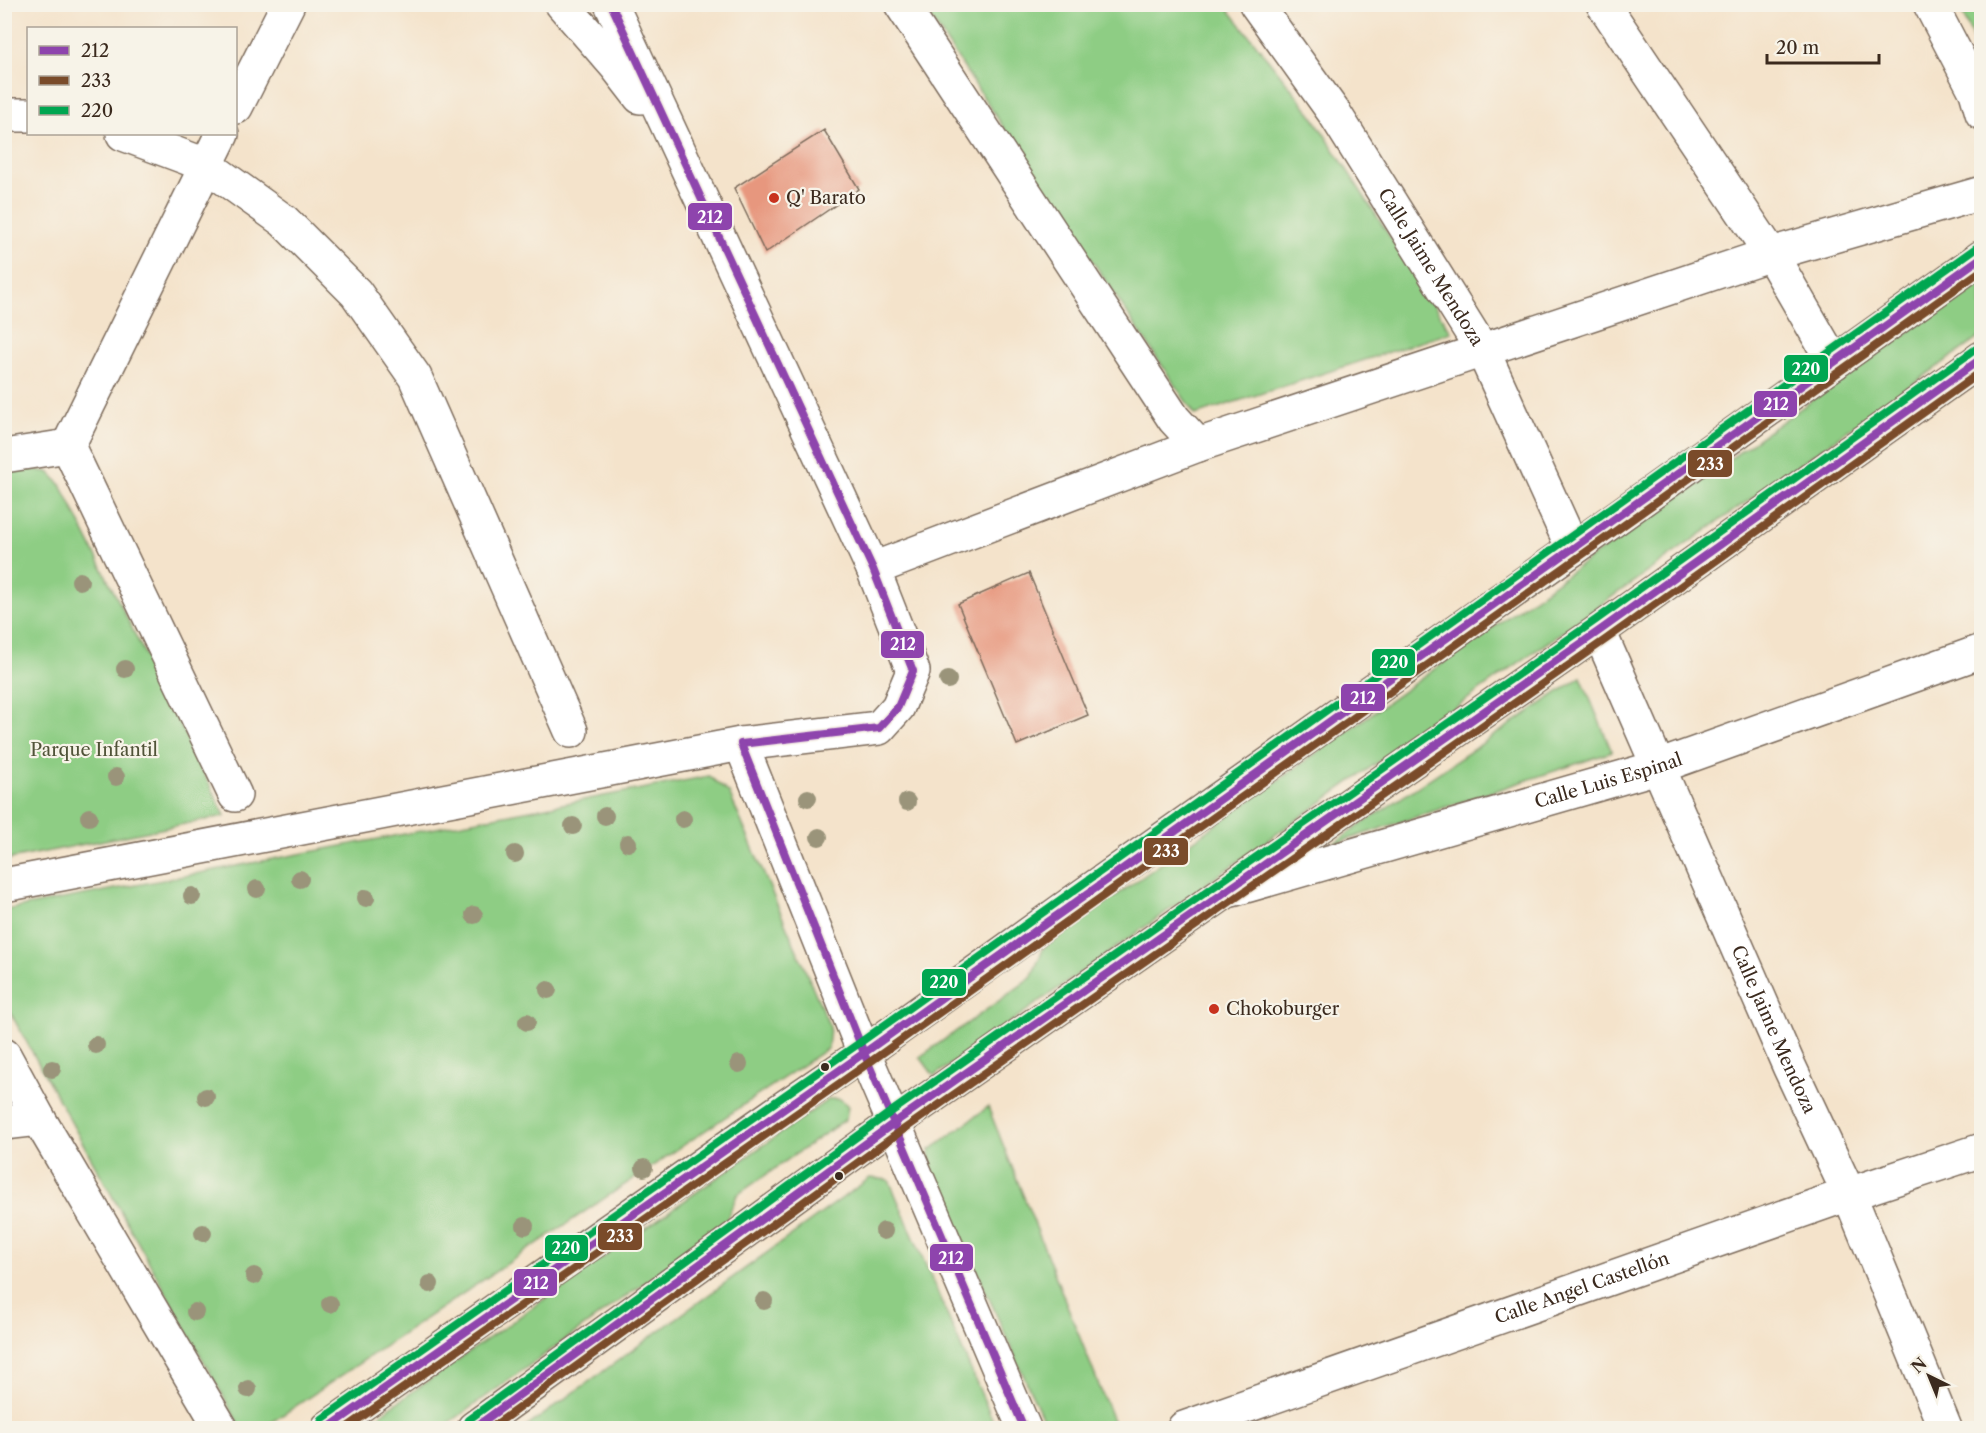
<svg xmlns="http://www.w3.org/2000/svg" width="1986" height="1433" font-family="'Libre Caslon Text',serif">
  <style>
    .green { fill: #8ecd84; stroke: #647c51; stroke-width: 1.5 }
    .building { fill: #e7977e }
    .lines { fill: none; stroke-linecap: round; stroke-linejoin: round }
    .minor-casing { stroke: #7c6b5b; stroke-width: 36 }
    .major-casing { stroke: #7c6b5b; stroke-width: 36 }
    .minor { stroke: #fff; stroke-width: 33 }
    .major { stroke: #fff; stroke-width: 33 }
    .bus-1-casing { stroke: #f7f3e8; stroke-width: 12 }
    .bus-2-casing { stroke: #f7f3e8; stroke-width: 12 }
    .bus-3-casing { stroke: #f7f3e8; stroke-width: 12 }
    .bus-1 { stroke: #8e44ad; stroke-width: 8 }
    .bus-2 { stroke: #7a4b2a; stroke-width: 8 }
    .bus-3 { stroke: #00a651; stroke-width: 8 }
    .tree { fill: #9a947a }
    .poi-dot { fill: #c8321e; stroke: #f7f3e8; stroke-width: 2 }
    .bus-dot { fill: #3b2a1e; stroke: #f7f3e8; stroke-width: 2 }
    .labels { text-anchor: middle; stroke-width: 4.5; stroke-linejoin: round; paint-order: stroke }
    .poi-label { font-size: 18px; fill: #3b2a1e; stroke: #f7f3e8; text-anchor: start }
    .street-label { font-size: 18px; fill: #3b2a1e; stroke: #f7f3e8 }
    .park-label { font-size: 18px; fill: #505338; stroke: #f7f3e8 }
    .line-badge { stroke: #f7f3e8; stroke-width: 2 }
    .badge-label { font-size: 16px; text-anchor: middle; font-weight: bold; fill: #fff }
  </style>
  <rect width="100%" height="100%" fill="#f7f3e8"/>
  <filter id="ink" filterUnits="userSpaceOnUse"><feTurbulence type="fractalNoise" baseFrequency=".0167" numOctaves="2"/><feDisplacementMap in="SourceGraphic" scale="12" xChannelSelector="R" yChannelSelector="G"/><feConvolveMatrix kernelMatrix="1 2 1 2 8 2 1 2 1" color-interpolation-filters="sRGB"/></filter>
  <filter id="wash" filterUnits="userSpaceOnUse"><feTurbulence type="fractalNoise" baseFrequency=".008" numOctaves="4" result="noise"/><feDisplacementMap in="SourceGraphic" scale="24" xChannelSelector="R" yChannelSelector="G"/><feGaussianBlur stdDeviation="1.35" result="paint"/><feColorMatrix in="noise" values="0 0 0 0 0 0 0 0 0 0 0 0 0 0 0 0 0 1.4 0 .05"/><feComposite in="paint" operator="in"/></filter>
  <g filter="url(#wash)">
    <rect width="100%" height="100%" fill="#f4e3cb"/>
    <g class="green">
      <polygon points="922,5 1225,5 1310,112 1451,332 1195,415"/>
      <polygon points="1959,5 1981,5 1981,59"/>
      <polygon points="1981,280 1981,336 934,1076 920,1057 1031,978 1044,947"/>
      <polygon points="23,468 49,472 61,485 225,816 5,860 4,472"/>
      <polygon points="1581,677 1612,752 1331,845"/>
      <polygon points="709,776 729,793 830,1027 828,1048 263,1428 241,1428 5,1003 5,910"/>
      <polygon points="829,1099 840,1099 848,1106 846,1119 737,1195 724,1226 442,1428 361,1428"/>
      <polygon points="988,1107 1116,1428 1047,1428 931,1168 930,1150"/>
      <polygon points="870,1178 889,1180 996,1428 525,1428"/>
    </g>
    <g id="blocks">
      <g class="building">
        <polygon points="824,130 859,189 765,253 734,188"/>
        <polygon points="1029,573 1088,715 1017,745 958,604"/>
      </g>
    </g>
  </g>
  <g filter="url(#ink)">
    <use href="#blocks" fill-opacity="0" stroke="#7c6b5b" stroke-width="1.5"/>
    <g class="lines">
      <defs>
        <g id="minor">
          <polyline points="562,4 616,66 640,97"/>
          <polyline points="901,4 1174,419 1198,445"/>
          <path id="s1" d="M1256 4 1335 114 1483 351 1573 549"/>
          <polyline points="1603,4 1771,254 1834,363"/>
          <polyline points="1930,4 1976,92 1982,113"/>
          <polyline points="236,107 288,4"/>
          <polyline points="4,115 28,115"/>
          <polyline points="123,134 206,165 284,221 356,293 415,377 571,731"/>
          <polyline points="68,446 222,134"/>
          <polyline points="4,456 68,446 235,795"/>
          <polyline points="873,569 1198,445 1771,254 1982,193"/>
          <path id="s2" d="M1599 631 1789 1066 1849 1194 1945 1428"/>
          <polyline points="741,744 864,1053"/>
          <polyline points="4,885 741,744 879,728 898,707 913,671 873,569 611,4"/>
          <path id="s3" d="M1232 890 1658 767 1982 651"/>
          <polyline points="4,1055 39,1119 221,1428"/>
          <polyline points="4,1123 39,1119"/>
          <path id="s4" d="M1184 1428 1849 1194 1982 1150"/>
        </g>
        <g id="major">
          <polyline points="864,1053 1024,1428"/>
          <polyline points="328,1428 785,1107 864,1053 1064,909 1573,549 1982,257"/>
          <polyline points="474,1428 894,1123 1599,631 1982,358"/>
        </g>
      </defs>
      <use href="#minor" class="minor-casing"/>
      <use href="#major" class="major-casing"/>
      <use href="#minor" class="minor"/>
      <use href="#major" class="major"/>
      <defs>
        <g id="bus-1">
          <polyline points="611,4 873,569 913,671 898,707 879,728 741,744"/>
          <polyline points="741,744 864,1053 1024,1428"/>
          <polyline points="328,1428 864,1053 1982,257"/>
          <polyline points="474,1428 894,1123 1599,631 1982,358"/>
        </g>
        <g id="bus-2">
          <polyline points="346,1428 870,1062 1982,270"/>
          <polyline points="491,1428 900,1132 1605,640 1982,371"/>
        </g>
        <g id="bus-3">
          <polyline points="322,1419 858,1044 1976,248"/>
          <polyline points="468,1420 888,1114 1593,622 1976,349"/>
        </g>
      </defs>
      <use href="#bus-1" class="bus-1-casing"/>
      <use href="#bus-2" class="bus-2-casing"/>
      <use href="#bus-3" class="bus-3-casing"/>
      <use href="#bus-1" class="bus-1"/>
      <use href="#bus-2" class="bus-2"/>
      <use href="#bus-3" class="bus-3"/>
    </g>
    <g class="tree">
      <circle cx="80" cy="581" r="9"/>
      <circle cx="125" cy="669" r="9"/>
      <circle cx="948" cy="680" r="9"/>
      <circle cx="116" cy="777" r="9"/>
      <circle cx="808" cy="798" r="9"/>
      <circle cx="907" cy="802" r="9"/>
      <circle cx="605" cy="816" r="9"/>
      <circle cx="89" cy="817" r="9"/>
      <circle cx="683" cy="819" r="9"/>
      <circle cx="573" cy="826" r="9"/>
      <circle cx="819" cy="837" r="9"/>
      <circle cx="628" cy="843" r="9"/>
      <circle cx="515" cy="854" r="9"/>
      <circle cx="300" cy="879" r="9"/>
      <circle cx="257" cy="889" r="9"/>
      <circle cx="192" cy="896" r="9"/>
      <circle cx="366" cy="898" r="9"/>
      <circle cx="474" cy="915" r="9"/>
      <circle cx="548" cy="990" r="9"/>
      <circle cx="527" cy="1022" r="9"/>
      <circle cx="96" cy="1045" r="9"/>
      <circle cx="739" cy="1064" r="9"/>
      <circle cx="52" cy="1069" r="9"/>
      <circle cx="206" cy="1097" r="9"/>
      <circle cx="644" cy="1168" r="9"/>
      <circle cx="525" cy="1226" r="9"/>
      <circle cx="884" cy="1231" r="9"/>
      <circle cx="203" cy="1233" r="9"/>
      <circle cx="254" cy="1276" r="9"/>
      <circle cx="430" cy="1284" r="9"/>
      <circle cx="764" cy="1301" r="9"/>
      <circle cx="330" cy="1304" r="9"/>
      <circle cx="195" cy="1312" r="9"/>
      <circle cx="248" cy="1389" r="9"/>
    </g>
  </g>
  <g class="poi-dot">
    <circle cx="774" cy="198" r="6"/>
    <circle cx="1214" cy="1009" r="6"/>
  </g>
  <g class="bus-dot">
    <circle cx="825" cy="1067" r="5"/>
    <circle cx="839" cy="1176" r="5"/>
  </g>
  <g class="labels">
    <g class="poi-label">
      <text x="786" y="204">Q' Barato</text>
      <text x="1226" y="1015">Chokoburger</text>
    </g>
    <g class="street-label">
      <text dy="6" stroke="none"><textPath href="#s1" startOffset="316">Calle Jaime Mendoza</textPath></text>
      <text dy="6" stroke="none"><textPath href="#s3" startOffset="392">Calle Luis Espinal</textPath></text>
      <text dy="6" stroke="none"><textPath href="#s2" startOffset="435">Calle Jaime Mendoza</textPath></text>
      <text dy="6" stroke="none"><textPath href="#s4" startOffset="422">Calle Angel Castellón</textPath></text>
    </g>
    <g class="park-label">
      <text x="94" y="756">Parque Infantil</text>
    </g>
  </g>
  <g class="line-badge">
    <rect x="687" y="202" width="46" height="29" rx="6" fill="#8e44ad"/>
    <rect x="1783" y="354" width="46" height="29" rx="6" fill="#00a651"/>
    <rect x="1753" y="390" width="45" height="28" rx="6" fill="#8e44ad"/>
    <rect x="1687" y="449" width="46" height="29" rx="6" fill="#7a4b2a"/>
    <rect x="880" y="630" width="45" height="29" rx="6" fill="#8e44ad"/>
    <rect x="1371" y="648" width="45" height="29" rx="6" fill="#00a651"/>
    <rect x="1340" y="683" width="46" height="29" rx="6" fill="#8e44ad"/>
    <rect x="1143" y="837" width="46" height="29" rx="6" fill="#7a4b2a"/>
    <rect x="921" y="968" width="46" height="29" rx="6" fill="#00a651"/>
    <rect x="597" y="1222" width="46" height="29" rx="6" fill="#7a4b2a"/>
    <rect x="544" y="1234" width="45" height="28" rx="6" fill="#00a651"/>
    <rect x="929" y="1243" width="45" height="29" rx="6" fill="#8e44ad"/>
    <rect x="513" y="1268" width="45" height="29" rx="6" fill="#8e44ad"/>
  </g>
  <g class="badge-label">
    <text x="710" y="223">212</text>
    <text x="1806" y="375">220</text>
    <text x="1776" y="410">212</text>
    <text x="1710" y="470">233</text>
    <text x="903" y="650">212</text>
    <text x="1394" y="668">220</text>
    <text x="1363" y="704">212</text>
    <text x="1166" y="857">233</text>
    <text x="944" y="988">220</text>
    <text x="620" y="1242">233</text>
    <text x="566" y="1254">220</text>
    <text x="951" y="1264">212</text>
    <text x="536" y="1289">212</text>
  </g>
  <rect width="1986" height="1433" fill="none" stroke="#f7f3e8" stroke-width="24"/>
  <rect x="27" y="27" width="210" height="108" fill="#f7f3e8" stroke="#aca397" stroke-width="1.5"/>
  <rect x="39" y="46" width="30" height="9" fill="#8e44ad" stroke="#aca397" stroke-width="1.5"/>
  <text x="81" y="57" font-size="18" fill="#3b2a1e">212</text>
  <rect x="39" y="76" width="30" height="9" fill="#7a4b2a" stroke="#aca397" stroke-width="1.5"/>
  <text x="81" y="87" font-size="18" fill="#3b2a1e">233</text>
  <rect x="39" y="106" width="30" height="9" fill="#00a651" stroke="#aca397" stroke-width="1.5"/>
  <text x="81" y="117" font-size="18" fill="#3b2a1e">220</text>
  <g transform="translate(1929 1376) rotate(317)" stroke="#f7f3e8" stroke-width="4.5" paint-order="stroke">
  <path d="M0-4.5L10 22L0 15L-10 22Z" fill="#3b2a1e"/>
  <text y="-9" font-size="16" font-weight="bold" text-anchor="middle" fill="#3b2a1e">N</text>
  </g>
  <path d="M1767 54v9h112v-9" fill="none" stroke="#3b2a1e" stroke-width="3"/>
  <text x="1776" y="54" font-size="18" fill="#3b2a1e" stroke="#f7f3e8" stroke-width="4.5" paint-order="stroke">20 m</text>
</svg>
